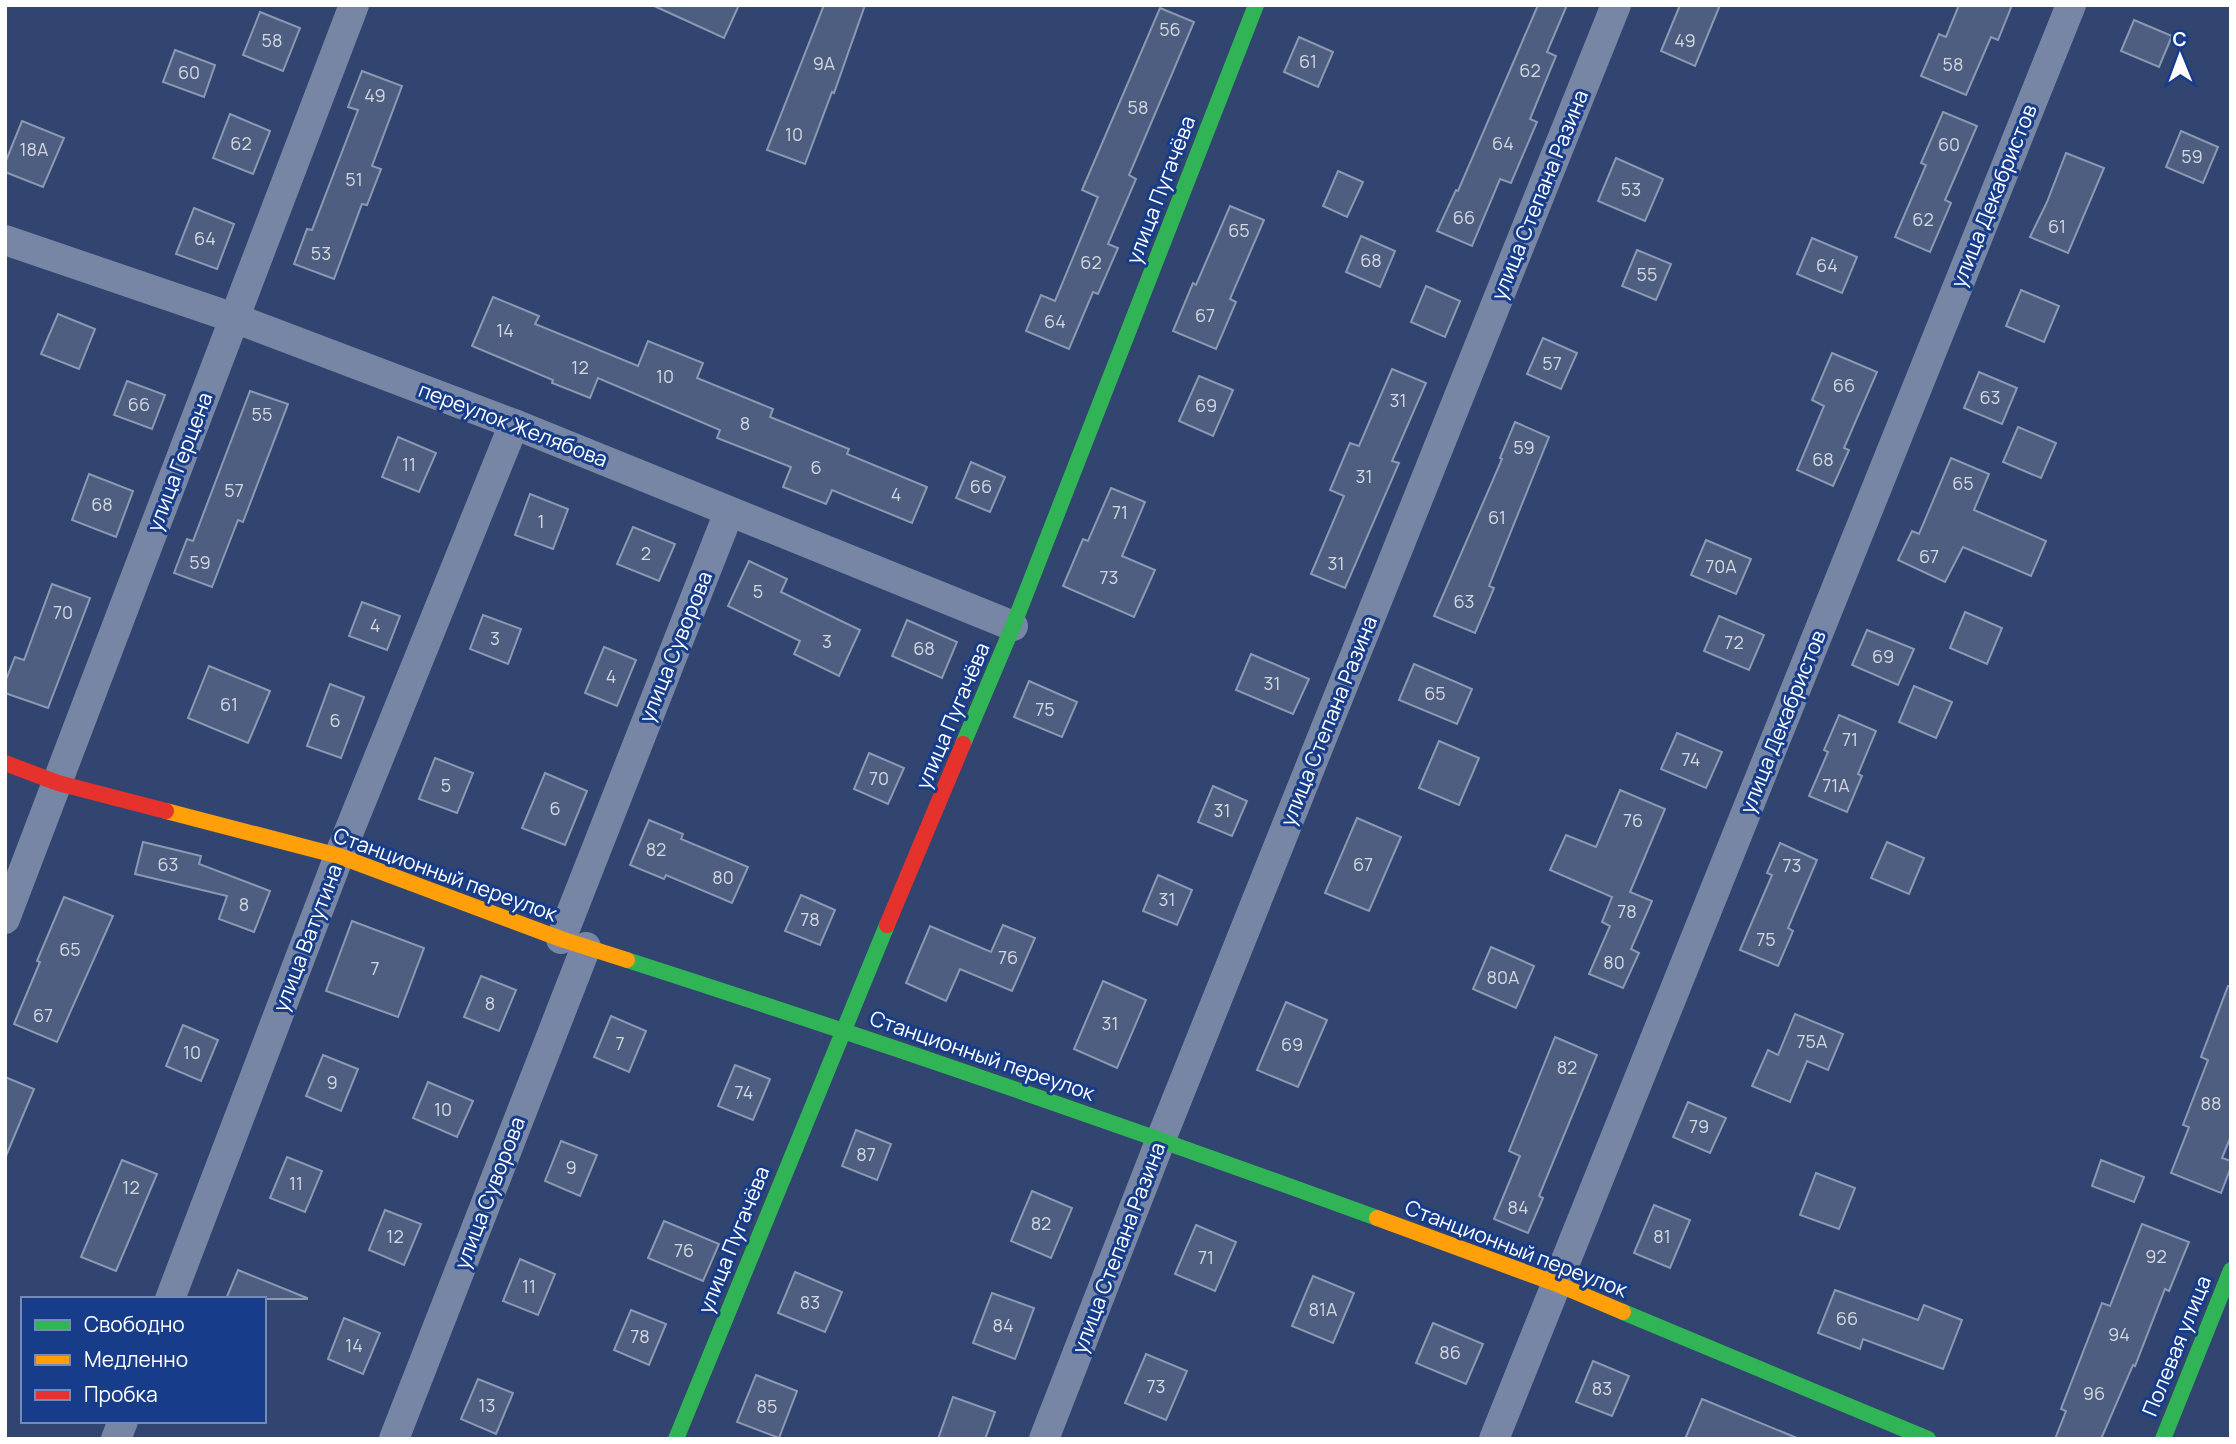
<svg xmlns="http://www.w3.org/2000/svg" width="2236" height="1444" font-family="Manrope,sans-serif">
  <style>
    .building { fill: #4e5e80; stroke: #8c99b3; stroke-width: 2 }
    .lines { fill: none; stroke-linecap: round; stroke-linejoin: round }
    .street { stroke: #7886a5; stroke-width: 30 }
    .fast { stroke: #30b455; stroke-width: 16 }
    .slow { stroke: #ff9f0a; stroke-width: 16 }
    .jam { stroke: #e5322d; stroke-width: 16 }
    .labels { text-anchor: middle; stroke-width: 6; stroke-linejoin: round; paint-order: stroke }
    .number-label { font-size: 18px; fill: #d3d7df }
    .street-label { font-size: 21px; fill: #fff; stroke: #173c8a }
  </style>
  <rect width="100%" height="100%" fill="#314570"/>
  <g class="building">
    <polygon points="652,5 739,5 724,38"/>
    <polygon points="824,5 865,5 834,93 832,92 805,164 767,150"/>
    <polygon points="1538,5 1567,5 1547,52 1556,56 1530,119 1537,122 1511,183 1500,179 1472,246 1437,231 1456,190 1458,191"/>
    <polygon points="1680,5 1720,5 1695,66 1661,51"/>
    <polygon points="1959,5 2012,5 1998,40 1991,37 1966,95 1921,76 1939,34 1946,37"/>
    <polygon points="1160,8 1194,22 1129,175 1136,179 1108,244 1118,248 1098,294 1093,292 1069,349 1026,331 1041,295 1055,301 1098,197 1082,190"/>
    <polygon points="260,12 300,28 283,71 243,55"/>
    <polygon points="2134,20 2172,36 2159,67 2121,51"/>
    <polygon points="1299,37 1333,52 1318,87 1284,72"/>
    <polygon points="175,50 215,65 204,97 163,82"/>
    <polygon points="362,71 402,86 372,166 381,169 367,205 362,204 334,279 294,264 307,229 312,230 358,110 348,107"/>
    <polygon points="1943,112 1977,126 1945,200 1951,203 1930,252 1895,237 1926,165 1921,163"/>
    <polygon points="230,114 270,131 253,174 213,158"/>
    <polygon points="22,121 64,138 43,187 5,172 5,163"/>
    <polygon points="2181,131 2218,147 2203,183 2166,167"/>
    <polygon points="2066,153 2104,168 2068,253 2030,237 2047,202"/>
    <polygon points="1616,158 1663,179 1645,221 1598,201"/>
    <polygon points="1338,171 1363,182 1347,217 1323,206"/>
    <polygon points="1230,206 1264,220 1230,299 1236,302 1216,349 1173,331 1193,283 1196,285"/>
    <polygon points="194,208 234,224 217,269 176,254"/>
    <polygon points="1361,236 1395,251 1380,287 1346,272"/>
    <polygon points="1812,238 1857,257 1842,293 1797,274"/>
    <polygon points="1637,250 1671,264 1656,300 1622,286"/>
    <polygon points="1426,286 1460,301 1445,337 1411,322"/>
    <polygon points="2021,290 2059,306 2044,342 2006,326"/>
    <polygon points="493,297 539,316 535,324 638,366 648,341 703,363 697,378 773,409 770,417 849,449 847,454 927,487 912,523 832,490 826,504 783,487 791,467 717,438 720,430 598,378 590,398 552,383 553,380 472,346"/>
    <polygon points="58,314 95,329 79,369 41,354"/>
    <polygon points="1543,338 1577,353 1561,389 1527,374"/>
    <polygon points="1832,353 1877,372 1844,448 1849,450 1833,486 1797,470 1824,406 1812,400"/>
    <polygon points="1392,369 1426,383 1392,461 1399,463 1345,588 1311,574 1344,496 1330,490 1350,443 1359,446"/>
    <polygon points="1979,372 2017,388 2002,424 1964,408"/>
    <polygon points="1199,376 1233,390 1213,436 1179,421"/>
    <polygon points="127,381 165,395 152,429 114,415"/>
    <polygon points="250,391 288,404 243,522 238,520 212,587 174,573 187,539 193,541"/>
    <polygon points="1515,422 1549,437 1489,586 1494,588 1475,633 1434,616 1502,459 1500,458"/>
    <polygon points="2018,427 2056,443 2041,478 2003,462"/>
    <polygon points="398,437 436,453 419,492 382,477"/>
    <polygon points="1951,458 1989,474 1974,510 2046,541 2031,576 1963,547 1945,582 1898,560 1912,531 1919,534"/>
    <polygon points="971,462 1005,477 990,512 956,498"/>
    <polygon points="89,474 133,491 116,537 72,520"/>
    <polygon points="1111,488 1145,502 1122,556 1155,570 1134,617 1063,586 1083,539 1088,541"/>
    <polygon points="530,494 568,509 553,549 515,535"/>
    <polygon points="633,527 675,544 659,581 617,564"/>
    <polygon points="1706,540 1751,559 1736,594 1691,575"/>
    <polygon points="749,561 787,579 781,592 860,630 839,676 794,654 800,641 728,606"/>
    <polygon points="52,584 90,598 48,708 5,693 5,682 15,657 24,660"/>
    <polygon points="362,602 400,616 387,650 349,636"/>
    <polygon points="1965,612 2002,628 1987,664 1950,648"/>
    <polygon points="483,615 521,629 508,664 470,649"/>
    <polygon points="1719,616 1764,635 1749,670 1704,651"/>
    <polygon points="907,620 957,642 942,678 892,656"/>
    <polygon points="1867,630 1914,649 1898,685 1852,665"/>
    <polygon points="604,647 636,660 617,706 585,693"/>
    <polygon points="1251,654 1309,679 1293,714 1236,690"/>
    <polygon points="1414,664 1472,689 1457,724 1399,700"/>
    <polygon points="209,666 270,691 248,743 188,718"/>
    <polygon points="1029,681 1077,702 1062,737 1014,717"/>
    <polygon points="330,684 364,697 341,758 307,746"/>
    <polygon points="1914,686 1952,702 1936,738 1899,722"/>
    <polygon points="1839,715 1876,731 1858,774 1862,776 1847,812 1809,796 1828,752 1824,750"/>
    <polygon points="1677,733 1722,752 1706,788 1661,769"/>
    <polygon points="1439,741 1479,758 1459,805 1419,788"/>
    <polygon points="869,753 904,768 888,804 854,789"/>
    <polygon points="435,758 473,773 457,813 419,799"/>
    <polygon points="545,773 587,791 565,845 522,828"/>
    <polygon points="1213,786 1247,801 1232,836 1198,822"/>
    <polygon points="1620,790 1665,809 1630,892 1652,901 1631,949 1639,953 1623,988 1589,974 1610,926 1602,922 1612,897 1550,870 1566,835 1596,847"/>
    <polygon points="1357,818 1401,837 1369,911 1325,893"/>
    <polygon points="649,820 683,834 681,839 748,867 732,903 666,875 664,879 630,865"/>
    <polygon points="143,842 201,856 199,864 270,891 254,932 219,919 227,896 135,874"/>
    <polygon points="1887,842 1924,858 1909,894 1871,878"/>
    <polygon points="1780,843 1817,860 1788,928 1793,931 1778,966 1740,950 1772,875 1767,873"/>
    <polygon points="1158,875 1192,890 1177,925 1143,911"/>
    <polygon points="801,895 835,910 820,945 785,931"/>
    <polygon points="64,897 113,916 57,1042 14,1024 40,962 37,961"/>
    <polygon points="352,921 424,948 398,1017 326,991"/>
    <polygon points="1003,925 1035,938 1012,991 960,969 946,1001 906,983 930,926 991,952"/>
    <polygon points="1491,947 1534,966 1516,1008 1473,989"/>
    <polygon points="481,976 516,990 499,1031 464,1017"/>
    <polygon points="1103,981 1146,1000 1117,1068 1074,1049"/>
    <polygon points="2228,986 2231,986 2231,1136 2222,1158 2231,1161 2231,1167 2221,1193 2171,1173 2189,1127 2183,1125 2208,1060 2201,1057"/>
    <polygon points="1286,1002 1327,1020 1298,1087 1257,1070"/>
    <polygon points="1795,1014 1843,1034 1828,1070 1807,1061 1790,1102 1752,1086 1768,1050 1778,1055"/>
    <polygon points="611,1016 646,1031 629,1072 594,1057"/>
    <polygon points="183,1025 218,1040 201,1081 166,1066"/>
    <polygon points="1555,1037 1597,1055 1539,1196 1543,1198 1528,1233 1494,1219 1520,1156 1509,1151"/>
    <polygon points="323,1055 358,1069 341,1111 306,1096"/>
    <polygon points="735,1065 770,1079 753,1120 718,1106"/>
    <polygon points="5,1077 34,1089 6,1156 5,1156"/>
    <polygon points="428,1082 473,1101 457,1137 413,1118"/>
    <polygon points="1688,1102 1726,1118 1710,1153 1673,1137"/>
    <polygon points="856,1130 891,1144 877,1180 842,1166"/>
    <polygon points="561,1141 597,1155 580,1196 545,1181"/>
    <polygon points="287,1157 322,1171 305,1212 270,1198"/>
    <polygon points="122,1160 157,1174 116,1271 81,1257"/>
    <polygon points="2101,1160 2144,1177 2134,1202 2092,1186"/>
    <polygon points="1816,1173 1855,1188 1839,1229 1800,1215"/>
    <polygon points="1032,1191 1072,1208 1051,1258 1011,1241"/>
    <polygon points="1654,1205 1690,1220 1670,1268 1634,1253"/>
    <polygon points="385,1210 421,1224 404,1265 369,1250"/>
    <polygon points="664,1221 719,1244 703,1281 648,1258"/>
    <polygon points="2142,1224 2189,1242 2169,1291 2165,1289 2135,1366 2133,1365 2101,1439 2055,1439 2066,1411 2061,1409 2102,1303 2110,1306"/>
    <polygon points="1196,1225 1236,1242 1215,1291 1175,1274"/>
    <polygon points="520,1259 555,1274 538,1315 503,1301"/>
    <polygon points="238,1270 307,1298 307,1299 226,1299"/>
    <polygon points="795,1272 842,1292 825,1332 778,1313"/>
    <polygon points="1313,1276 1354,1293 1333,1343 1292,1326"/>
    <polygon points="1835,1290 1918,1320 1924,1305 1962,1320 1943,1369 1863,1339 1860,1349 1818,1333"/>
    <polygon points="992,1293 1034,1308 1015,1359 973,1343"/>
    <polygon points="631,1310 666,1324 649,1365 614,1350"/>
    <polygon points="344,1318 380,1333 363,1374 328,1359"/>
    <polygon points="1433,1323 1483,1344 1466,1384 1416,1363"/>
    <polygon points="1146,1354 1187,1371 1166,1420 1125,1403"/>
    <polygon points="1593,1361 1629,1376 1612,1416 1576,1402"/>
    <polygon points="756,1375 797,1391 779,1438 737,1422"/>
    <polygon points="478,1379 513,1393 496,1434 461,1419"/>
    <polygon points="953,1397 995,1412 985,1439 938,1439"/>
    <polygon points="1702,1399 1797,1438 1797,1439 1685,1439"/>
  </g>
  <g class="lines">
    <g class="street">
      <polyline points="5,240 234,318 514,424 1013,626"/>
      <polyline points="5,919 354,5"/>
      <polyline points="561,939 729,512"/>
      <polyline points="170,1299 339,856 514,424"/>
      <polyline points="116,1439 123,1421"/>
      <polyline points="394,1439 586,947"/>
      <polyline points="1044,1439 1161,1139 1616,5"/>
      <polyline points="1494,1439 2071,5"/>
    </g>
    <g class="fast">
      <polyline points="963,744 1013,626 1256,5"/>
      <path d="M627 960C879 1041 1128 1127 1377 1218"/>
      <polyline points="1623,1312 1928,1439"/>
      <polyline points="676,1439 887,925"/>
      <polyline points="2163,1439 2231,1270"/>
    </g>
    <g class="slow">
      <polyline points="166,811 339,856 561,939 627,960"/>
      <polyline points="1377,1218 1557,1284 1623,1312"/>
    </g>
    <g class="jam">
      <polyline points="5,763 58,783 166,811"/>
      <polyline points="887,925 963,744"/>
    </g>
  </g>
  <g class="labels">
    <g class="number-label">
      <text x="1170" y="36">56</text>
      <text x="272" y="47">58</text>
      <text x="1685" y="47">49</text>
      <text x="1308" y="68">61</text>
      <text x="824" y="70">9А</text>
      <text x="1953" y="71">58</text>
      <text x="1530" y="77">62</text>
      <text x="189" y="79">60</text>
      <text x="375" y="102">49</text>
      <text x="1138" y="114">58</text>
      <text x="794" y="141">10</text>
      <text x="241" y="150">62</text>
      <text x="1503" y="150">64</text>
      <text x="1949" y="151">60</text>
      <text x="34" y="156">18А</text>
      <text x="2192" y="163">59</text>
      <text x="354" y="186">51</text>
      <text x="1631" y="196">53</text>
      <text x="1464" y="224">66</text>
      <text x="1923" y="226">62</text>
      <text x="2057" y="233">61</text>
      <text x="1239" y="237">65</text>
      <text x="205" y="245">64</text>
      <text x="321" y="260">53</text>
      <text x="1371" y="267">68</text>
      <text x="1091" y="269">62</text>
      <text x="1827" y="272">64</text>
      <text x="1647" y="281">55</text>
      <text x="1205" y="322">67</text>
      <text x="1055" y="328">64</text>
      <text x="505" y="337">14</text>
      <text x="1552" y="370">57</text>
      <text x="580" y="374">12</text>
      <text x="665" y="383">10</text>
      <text x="1844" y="392">66</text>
      <text x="1990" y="404">63</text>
      <text x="1398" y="407">31</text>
      <text x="139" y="411">66</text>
      <text x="1206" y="412">69</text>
      <text x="262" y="421">55</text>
      <text x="745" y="430">8</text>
      <text x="1524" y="454">59</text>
      <text x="1823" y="466">68</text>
      <text x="409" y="471">11</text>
      <text x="816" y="474">6</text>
      <text x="1364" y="483">31</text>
      <text x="1963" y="490">65</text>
      <text x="981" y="493">66</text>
      <text x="234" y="497">57</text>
      <text x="896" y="501">4</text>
      <text x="102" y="511">68</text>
      <text x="1120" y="519">71</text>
      <text x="1497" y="524">61</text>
      <text x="541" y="528">1</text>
      <text x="646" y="560">2</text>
      <text x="1929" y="563">67</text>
      <text x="200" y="569">59</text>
      <text x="1336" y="570">31</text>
      <text x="1721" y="573">70А</text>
      <text x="1109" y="584">73</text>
      <text x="758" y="598">5</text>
      <text x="1464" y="608">63</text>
      <text x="63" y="619">70</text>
      <text x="375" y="632">4</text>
      <text x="495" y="645">3</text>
      <text x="827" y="648">3</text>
      <text x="1734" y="649">72</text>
      <text x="924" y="655">68</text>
      <text x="1883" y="663">69</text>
      <text x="611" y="683">4</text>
      <text x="1272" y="690">31</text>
      <text x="1435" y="700">65</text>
      <text x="229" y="711">61</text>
      <text x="1045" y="716">75</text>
      <text x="335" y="727">6</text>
      <text x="1850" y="746">71</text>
      <text x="1691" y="766">74</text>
      <text x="879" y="785">70</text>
      <text x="446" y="792">5</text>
      <text x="1836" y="792">71А</text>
      <text x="555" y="815">6</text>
      <text x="1222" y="817">31</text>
      <text x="1633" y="827">76</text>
      <text x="656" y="856">82</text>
      <text x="168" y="871">63</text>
      <text x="1363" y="871">67</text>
      <text x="1792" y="872">73</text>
      <text x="723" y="884">80</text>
      <text x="1167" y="906">31</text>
      <text x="244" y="911">8</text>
      <text x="1627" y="918">78</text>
      <text x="810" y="926">78</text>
      <text x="1766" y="946">75</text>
      <text x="70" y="956">65</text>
      <text x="1008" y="964">76</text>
      <text x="1614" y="969">80</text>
      <text x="375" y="975">7</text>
      <text x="1503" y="984">80А</text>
      <text x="490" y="1010">8</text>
      <text x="43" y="1022">67</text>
      <text x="1110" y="1030">31</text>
      <text x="1812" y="1048">75А</text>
      <text x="620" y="1050">7</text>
      <text x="1292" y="1051">69</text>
      <text x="192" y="1059">10</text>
      <text x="1567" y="1074">82</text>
      <text x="332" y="1089">9</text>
      <text x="744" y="1099">74</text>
      <text x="2211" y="1110">88</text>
      <text x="443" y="1116">10</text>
      <text x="1699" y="1133">79</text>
      <text x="866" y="1161">87</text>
      <text x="571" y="1174">9</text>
      <text x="296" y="1190">11</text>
      <text x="131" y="1194">12</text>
      <text x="1518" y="1214">84</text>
      <text x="1041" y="1230">82</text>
      <text x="395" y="1243">12</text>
      <text x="1662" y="1243">81</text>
      <text x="684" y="1257">76</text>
      <text x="2156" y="1263">92</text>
      <text x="1206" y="1264">71</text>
      <text x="529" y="1293">11</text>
      <text x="810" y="1309">83</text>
      <text x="1323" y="1316">81А</text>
      <text x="1847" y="1325">66</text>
      <text x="1003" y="1332">84</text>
      <text x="2119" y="1341">94</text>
      <text x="640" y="1343">78</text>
      <text x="354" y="1352">14</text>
      <text x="1450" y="1359">86</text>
      <text x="1156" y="1393">73</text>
      <text x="1602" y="1395">83</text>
      <text x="2094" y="1400">96</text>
      <text x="487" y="1412">13</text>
      <text x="767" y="1413">85</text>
    </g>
    <g class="street-label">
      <text transform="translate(1161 190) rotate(-69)" y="7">улица Пугачёва</text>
      <text transform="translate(1540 195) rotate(-68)" y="7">улица Степана Разина</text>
      <text transform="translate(1994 196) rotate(-68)" y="7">улица Декабристов</text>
      <text transform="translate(513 425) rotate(21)" y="7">переулок Желябова</text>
      <text transform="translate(180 462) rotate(-69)" y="7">улица Герцена</text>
      <text transform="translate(676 647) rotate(-68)" y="7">улица Суворова</text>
      <text transform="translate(953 716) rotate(-67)" y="7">улица Пугачёва</text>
      <text transform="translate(1329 721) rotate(-68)" y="7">улица Степана Разина</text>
      <text transform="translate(1783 722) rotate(-68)" y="7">улица Декабристов</text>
      <text transform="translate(445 875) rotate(20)" y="7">Станционный переулок</text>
      <text transform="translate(308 938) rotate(-69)" y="7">улица Ватутина</text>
      <text transform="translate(982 1056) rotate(19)" y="7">Станционный переулок</text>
      <text transform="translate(490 1193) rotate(-69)" y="7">улица Суворова</text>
      <text transform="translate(734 1240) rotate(-68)" y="7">улица Пугачёва</text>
      <text transform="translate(1119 1248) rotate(-69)" y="7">улица Степана Разина</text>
      <text transform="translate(1516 1249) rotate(21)" y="7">Станционный переулок</text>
      <text transform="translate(2177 1346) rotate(-68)" y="7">Полевая улица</text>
    </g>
  </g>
  <rect width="2236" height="1444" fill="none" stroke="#ffffff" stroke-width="14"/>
  <rect x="21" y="1297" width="245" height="126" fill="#173c8a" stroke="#748ab9" stroke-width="2"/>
  <rect x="35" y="1320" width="35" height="10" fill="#30b455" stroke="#748ab9" stroke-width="2"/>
  <text x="84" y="1332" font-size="21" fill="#ffffff">Свободно</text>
  <rect x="35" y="1355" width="35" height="10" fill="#ff9f0a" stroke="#748ab9" stroke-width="2"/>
  <text x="84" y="1367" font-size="21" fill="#ffffff">Медленно</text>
  <rect x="35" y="1390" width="35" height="10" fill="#e5322d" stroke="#748ab9" stroke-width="2"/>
  <text x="84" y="1402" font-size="21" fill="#ffffff">Пробка</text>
  <g transform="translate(2180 56) rotate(359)" stroke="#173c8a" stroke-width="5" paint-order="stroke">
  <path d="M0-5L12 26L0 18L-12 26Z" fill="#ffffff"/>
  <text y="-10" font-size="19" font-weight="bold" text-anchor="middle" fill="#ffffff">С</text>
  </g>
</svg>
